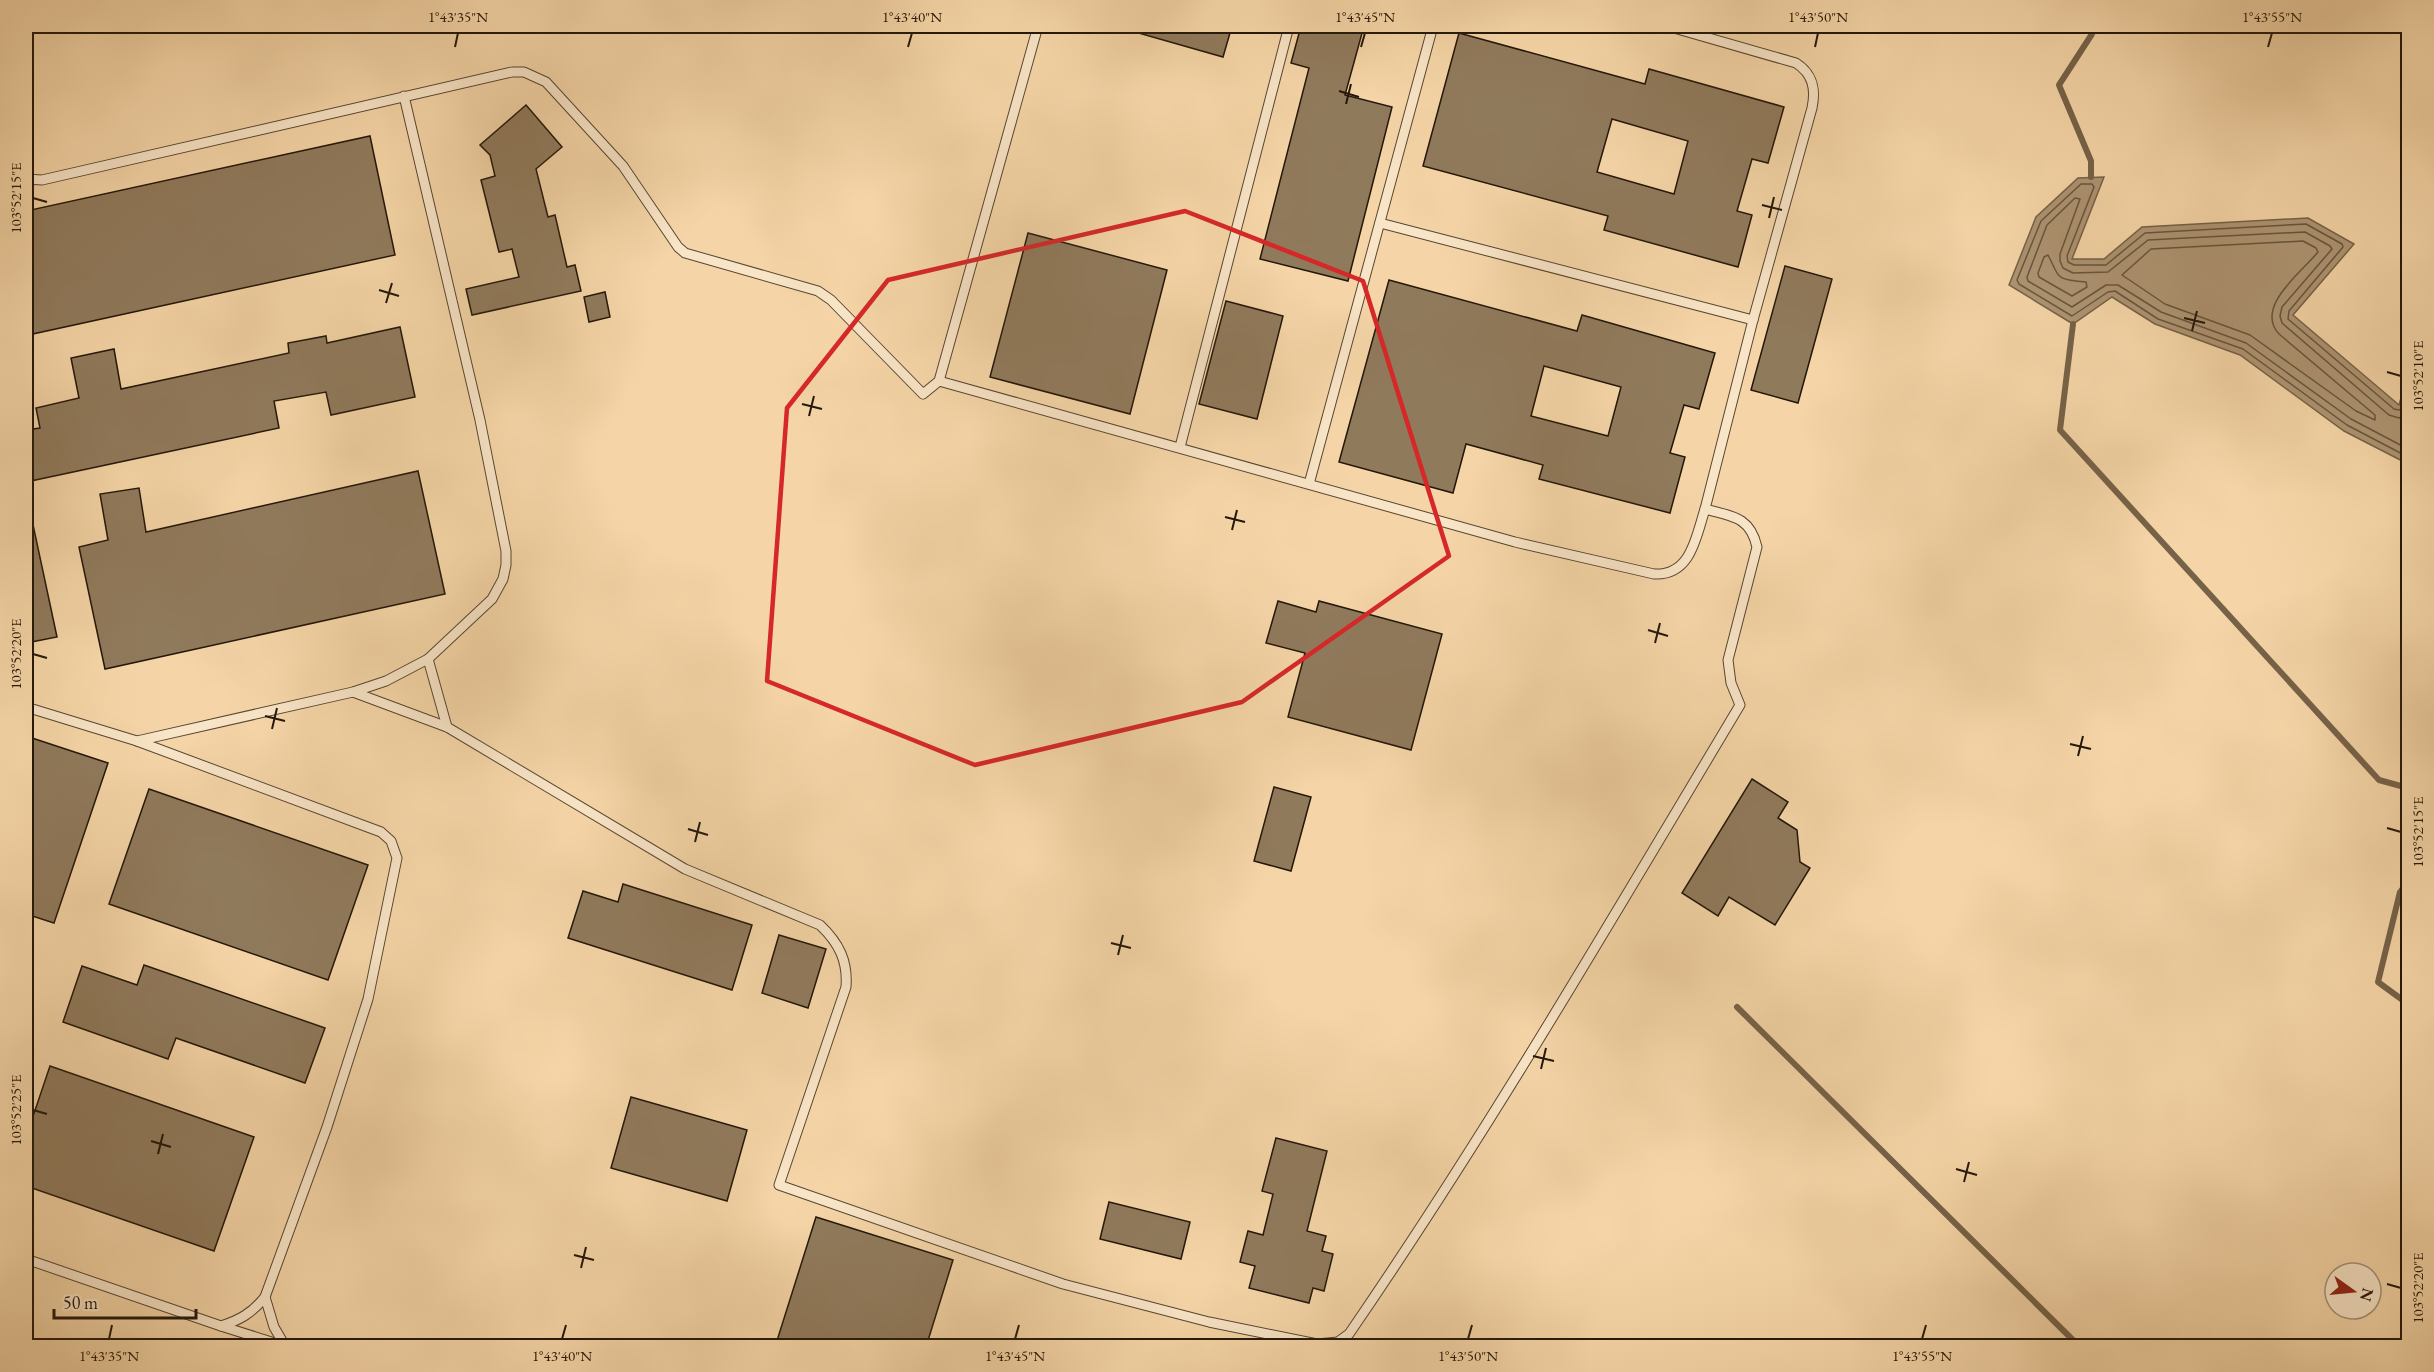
<svg xmlns="http://www.w3.org/2000/svg" width="2434" height="1372" font-family="'EB Garamond',serif">
  <style>
    .water { fill: #ae9472; stroke: #766248; stroke-width: 1.5 }
    .lines { fill: none; stroke-linecap: round; stroke-linejoin: round }
    .shore { stroke: #68563e; stroke-width: 1.5 }
    .stream { stroke: #766248; stroke-width: 6 }
    .building { fill: #907a5c; stroke: #23170a; stroke-width: 1.5; fill-rule: evenodd }
    .service-casing { stroke: #584631; stroke-width: 11 }
    .service { stroke: #f8e4c6; stroke-width: 9 }
    .marked { fill: none; stroke: #d62828; stroke-width: 4.5; stroke-linejoin: round }
    .ticks { fill: none; stroke: #23170a; stroke-width: 2 }
    .neatline { fill: none; stroke: #23170a; stroke-width: 2 }
    .ticks-label { font-size: 15px; text-anchor: middle; fill: #23170a }
  </style>
  <rect width="100%" height="100%" fill="#f5d5a7"/>
  <filter id="stains"><feTurbulence type="fractalNoise" baseFrequency=".00333" numOctaves="4"/><feColorMatrix values="0 0 0 0 .2 0 0 0 0 .09 0 0 0 0 .02 0 0 0 .5 -.17"/></filter>
  <radialGradient id="worn" r=".72"><stop offset=".6" stop-color="#630" stop-opacity="0"/><stop offset="1" stop-color="#630" stop-opacity=".3"/></radialGradient>
  <polygon class="water" points="2104,177 2072,259 2104,259 2142,227 2308,218 2354,244 2293,315 2399,405 2408,374 2408,464 2344,431 2240,355 2155,324 2112,297 2073,324 2009,285 2036,217 2078,178"/>
  <g class="lines">
    <g class="shore">
      <path d="M2303 241 2316 248 2318 252C2302 272 2254 307 2279 334L2375 415V420L2356 411 2250 335 2165 304 2122 275 2151 249Z"/>
      <path d="M2048 255C2060 278 2055 280 2086 282L2087 287 2072 296 2039 277 2038 273 2044 257Z"/>
      <polyline points="2408,394 2404,408 2399,410 2394,409 2288,319 2289,311 2343,247 2342,244 2306,224 2145,233 2106,265 2074,265 2068,262 2067,256 2094,187 2092,184 2081,184 2041,221 2017,280 2019,284 2072,316 2108,292 2115,291 2158,319 2243,349 2347,425 2408,457"/>
      <polyline points="2408,413 2399,418 2389,415 2282,323 2280,316 2282,307 2332,249 2330,246 2305,232 2148,240 2108,272 2073,273 2063,268 2060,261 2060,254 2080,199 2075,198 2047,225 2027,277 2028,281 2072,307 2106,285 2118,285 2161,312 2246,343 2351,419 2408,449"/>
    </g>
    <g class="stream">
      <polyline points="2091,177 2091,161 2059,85 2092,34 2093,26"/>
      <polyline points="2073,324 2060,430 2379,780 2408,788"/>
      <polyline points="2408,882 2400,892 2378,982 2408,1004"/>
      <polyline points="1737,1007 2079,1346"/>
    </g>
  </g>
  <g class="building">
    <polygon points="1129,26 1232,26 1223,57 1128,30"/>
    <polygon points="1301,26 1364,26 1345,95 1392,107 1348,281 1260,259 1309,68 1291,63"/>
    <path d="M1459 33 1645 84 1649 69 1784 107 1768 163 1752 159 1737 211 1752 215 1738 267 1604 230 1608 216 1423 166ZM1612 119 1688 141 1674 194 1597 172Z"/>
    <polygon points="526,105 562,147 536,169 548,217 555,215 567,267 575,265 581,291 472,315 466,289 519,277 512,249 499,252 481,180 495,176 490,155 480,145"/>
    <polygon points="370,136 395,255 28,335 26,322 26,211"/>
    <polygon points="1028,233 1167,270 1130,414 990,377"/>
    <polygon points="1785,266 1832,279 1798,403 1751,390"/>
    <path d="M1389 280 1577 331 1582 315 1715 353 1699 409 1684 405 1670 453 1685 457 1670 513 1539 479 1543 465 1466 444 1453 493 1339 462ZM1544 366 1621 387 1608 436 1531 416Z"/>
    <polygon points="605,292 610,317 589,322 584,297"/>
    <polygon points="1226,301 1283,316 1257,419 1199,404"/>
    <polygon points="400,327 415,397 331,415 326,392 274,401 279,428 26,482 26,430 40,428 36,408 79,398 71,358 114,349 121,389 289,353 288,343 326,336 327,343"/>
    <polygon points="418,471 445,594 105,669 79,547 108,540 100,494 139,488 146,532"/>
    <polygon points="26,520 32,520 57,637 26,643"/>
    <polygon points="1278,601 1316,612 1319,601 1442,634 1411,750 1288,717 1305,653 1266,643"/>
    <polygon points="29,737 108,763 54,923 26,914 26,747"/>
    <polygon points="1752,779 1788,802 1778,818 1797,830 1800,862 1810,868 1775,925 1729,897 1718,916 1682,893"/>
    <polygon points="1274,787 1311,797 1291,871 1254,861"/>
    <polygon points="149,789 368,865 328,980 109,904"/>
    <polygon points="623,884 752,925 732,990 568,938 583,891 618,902"/>
    <polygon points="779,935 826,949 808,1008 762,993"/>
    <polygon points="144,965 325,1028 305,1083 176,1038 168,1059 63,1022 82,966 137,985"/>
    <polygon points="50,1066 254,1137 214,1251 26,1186 26,1137"/>
    <polygon points="631,1097 747,1130 727,1201 611,1168"/>
    <polygon points="1276,1138 1327,1151 1307,1231 1326,1236 1322,1251 1333,1254 1324,1291 1313,1288 1309,1303 1249,1288 1255,1266 1240,1262 1248,1231 1263,1235 1273,1194 1262,1191"/>
    <polygon points="1109,1202 1190,1222 1181,1259 1100,1239"/>
    <polygon points="816,1217 953,1260 926,1347 775,1347"/>
  </g>
  <g class="lines">
    <defs>
      <g id="service">
        <path d="M26 179 42 180 512 72H524L546 82 623 166 678 247 685 253 818 291 831 300 923 394 939 381 1515 542 1654 574C1691 576 1696 537 1705 509"/>
        <polyline points="1380,223 1753,320"/>
        <polyline points="939,381 1038,26"/>
        <polyline points="1180,447 1289,26"/>
        <polyline points="1309,484 1433,26"/>
        <polyline points="428,659 447,727"/>
        <path d="M353 692 447 727 685 869 820 925C839 943 848 961 846 987L779 1185 1063 1284 1209 1322 1317 1344 1338 1342 1349 1334C1489 1130 1613 917 1740 705L1731 683 1728 660 1757 547C1750 516 1731 516 1705 509L1753 320 1812 108C1816 89 1813 74 1796 63L1667 26"/>
        <path d="M26 707 137 741 381 832 391 841 397 858 368 999 327 1127 265 1297C252 1313 240 1320 221 1326L26 1259"/>
        <polyline points="137,741 353,692 386,681 428,659 492,599 503,579 506,565 506,551 480,420 404,96"/>
        <polyline points="265,1297 274,1327 285,1346"/>
        <polyline points="221,1326 284,1346"/>
      </g>
    </defs>
    <use href="#service" class="service-casing"/>
    <use href="#service" class="service"/>
  </g>
  <path class="marked" d="M1185 211 1363 281 1449 556 1242 702 975 765 767 681 787 408 888 280Z"/>
  <path class="ticks" d="M455 47 458 33M908 47 912 33M1361 47 1365 33M1815 47 1818 33M2268 47 2272 33M1339 91 1359 97M1346 104 1351 84M33 198 47 202M1762 205 1782 210M1769 218 1774 197M379 290 399 296M386 303 392 283M2184 318 2205 323M2192 331 2197 311M2387 372 2401 376M802 404 822 409M809 416 814 396M1225 517 1245 522M1232 530 1237 510M1648 630 1668 636M1655 643 1660 623M33 654 47 658M265 716 285 721M272 729 277 708M2070 744 2091 749M2078 756 2083 736M2387 828 2401 832M688 829 708 835M695 842 700 822M1111 943 1131 948M1118 955 1123 935M1533 1056 1554 1061M1541 1069 1546 1048M33 1110 47 1114M151 1141 171 1147M158 1154 163 1134M1956 1169 1977 1175M1964 1182 1969 1162M574 1255 594 1260M581 1268 586 1247M2387 1284 2401 1288M109 1339 112 1325M562 1339 566 1325M1015 1339 1019 1325M1468 1339 1472 1325M1922 1339 1926 1325"/>
  <rect width="2434" height="1372" fill="none" stroke="#f5d5a7" stroke-width="66"/>
  <g transform="translate(2353 1291) rotate(105)"><circle r="28" fill="#f8e4c6" stroke="#a3927b" stroke-width="1.5"/>
  <path d="M0-4.5L10 22L0 15L-10 22Z" fill="#8f2418"/>
  <text y="-9" font-size="16" font-weight="bold" text-anchor="middle" fill="#23170a">N</text>
  </g>
  <path d="M54 1309v9h142v-9" fill="none" stroke="#23170a" stroke-width="3"/>
  <text x="63" y="1309" font-size="18" fill="#23170a" stroke="#f8e4c6" stroke-width="4.5" paint-order="stroke">50 m</text>
  <rect x="33" y="33" width="2368" height="1306" class="neatline"/>
  <g class="ticks-label">
    <text x="458" y="22">1°43'35"N</text>
    <text x="912" y="22">1°43'40"N</text>
    <text x="1365" y="22">1°43'45"N</text>
    <text x="1818" y="22">1°43'50"N</text>
    <text x="2272" y="22">1°43'55"N</text>
    <text transform="translate(16 198) rotate(-90)" y="5">103°52'15"E</text>
    <text transform="translate(2418 376) rotate(-90)" y="5">103°52'10"E</text>
    <text transform="translate(16 654) rotate(-90)" y="5">103°52'20"E</text>
    <text transform="translate(2418 832) rotate(-90)" y="5">103°52'15"E</text>
    <text transform="translate(16 1110) rotate(-90)" y="5">103°52'25"E</text>
    <text transform="translate(2418 1288) rotate(-90)" y="5">103°52'20"E</text>
    <text x="109" y="1361">1°43'35"N</text>
    <text x="562" y="1361">1°43'40"N</text>
    <text x="1015" y="1361">1°43'45"N</text>
    <text x="1468" y="1361">1°43'50"N</text>
    <text x="1922" y="1361">1°43'55"N</text>
  </g>
  <rect width="100%" height="100%" filter="url(#stains)"/>
  <rect width="100%" height="100%" fill="url(#worn)"/>
</svg>
